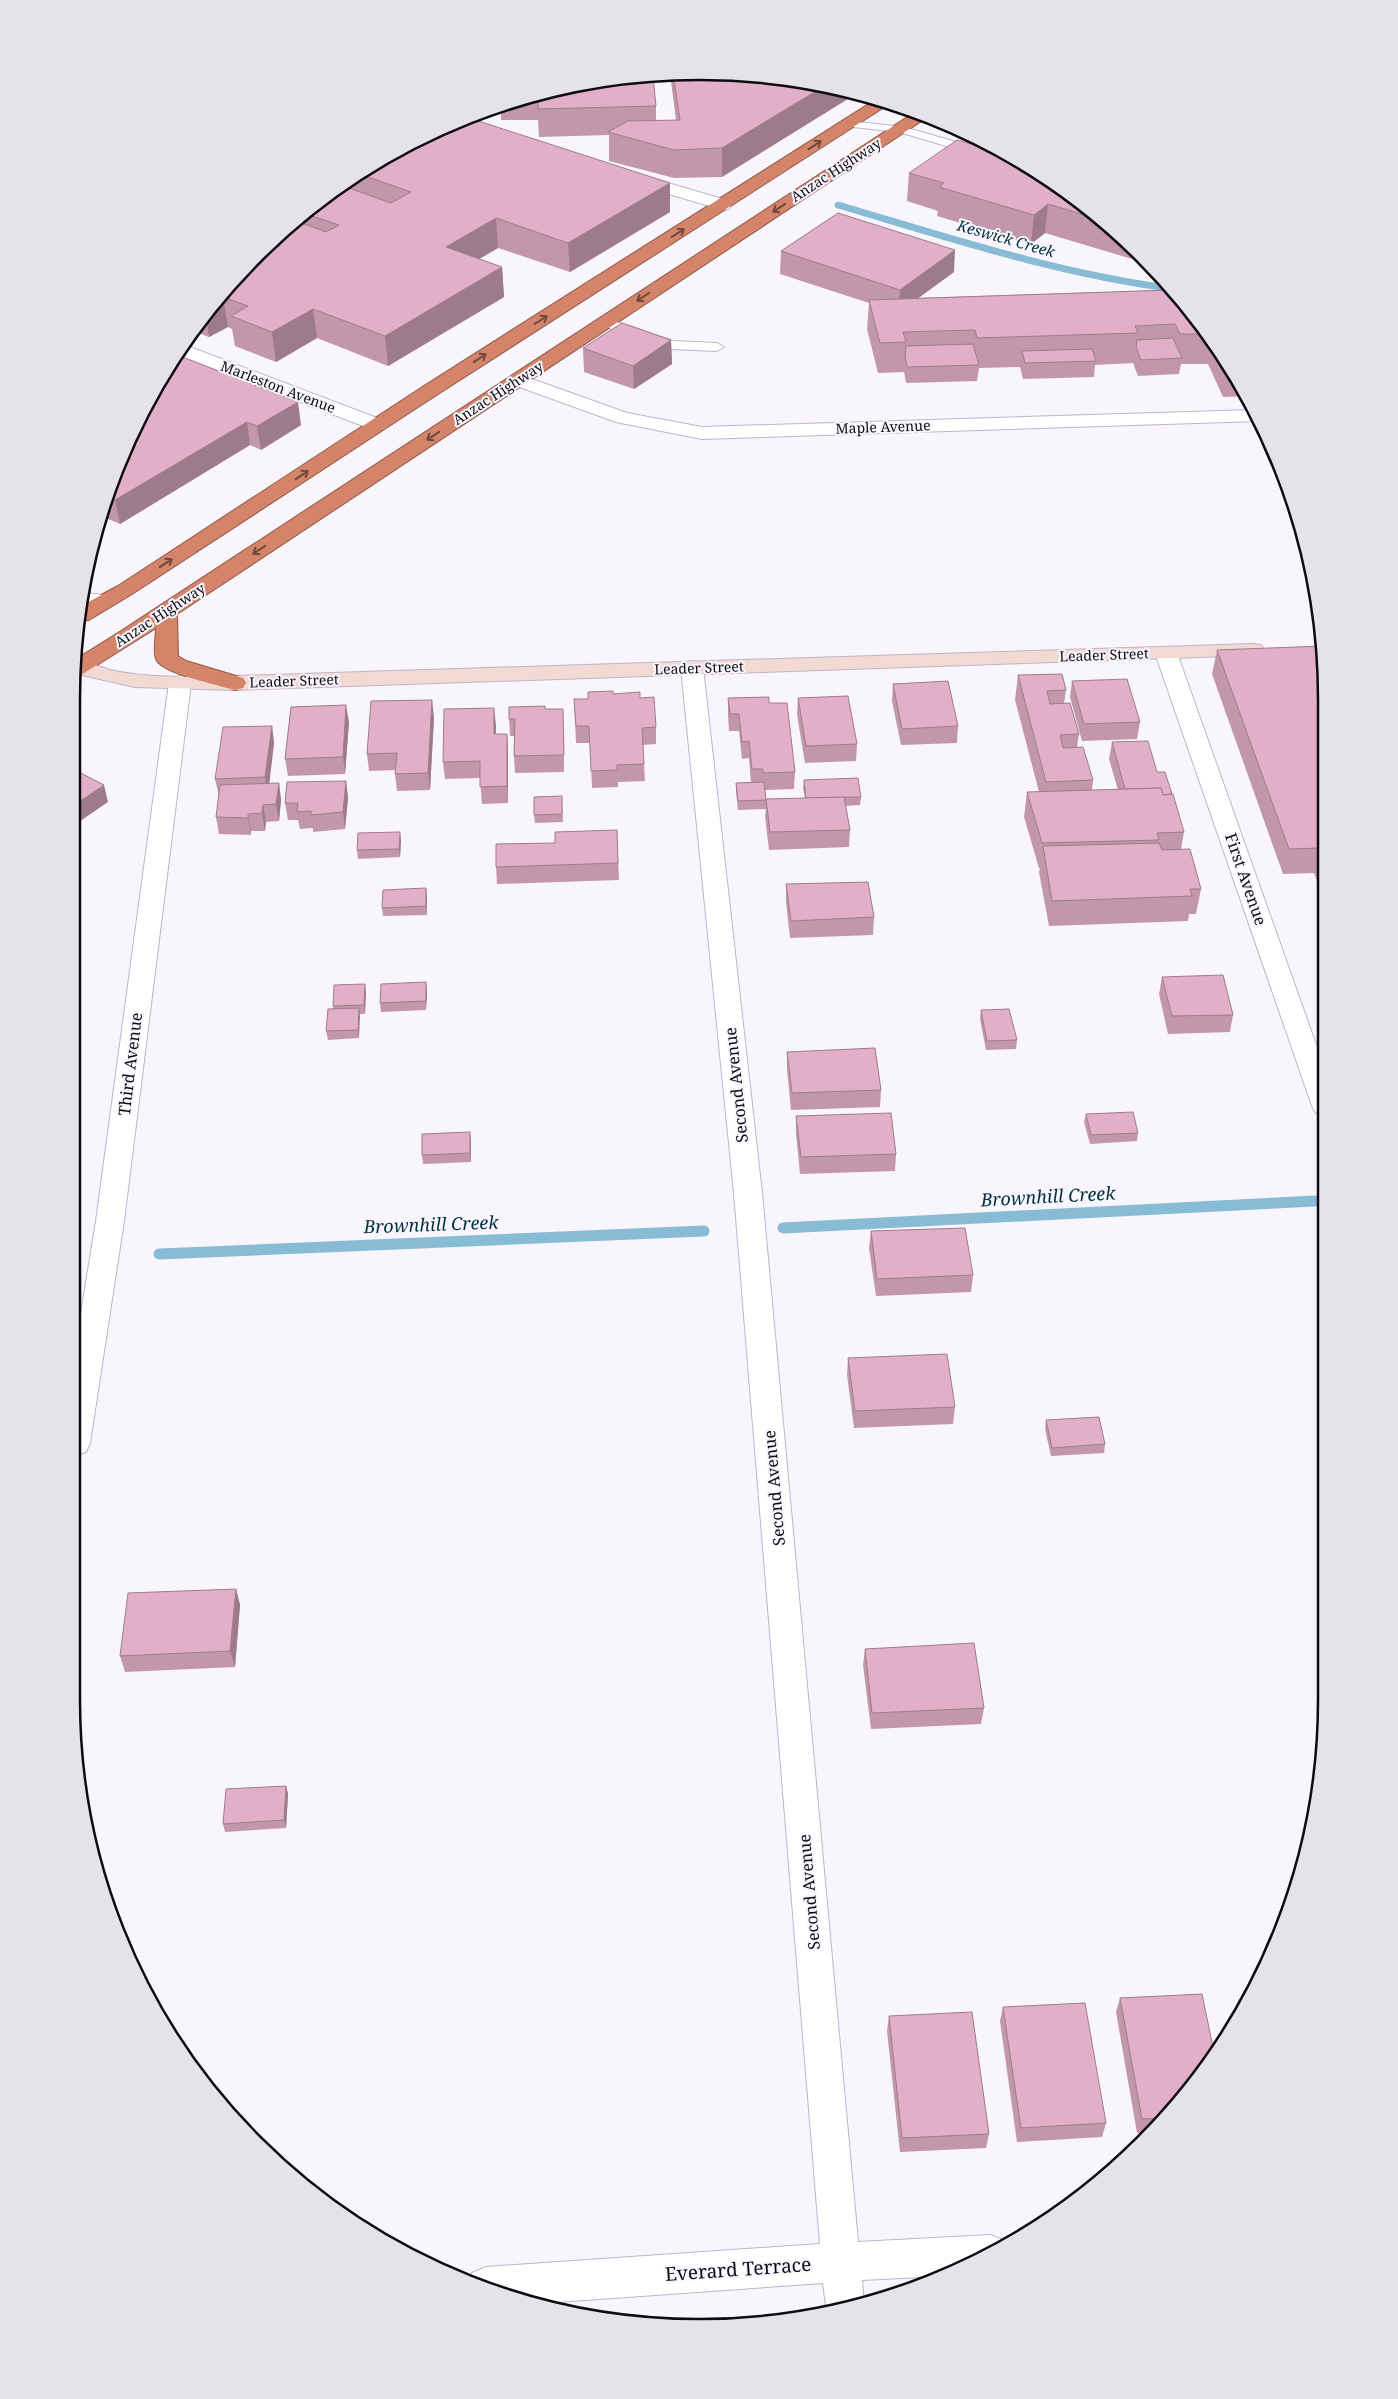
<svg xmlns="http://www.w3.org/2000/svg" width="1398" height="2399" font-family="'Noto Serif',serif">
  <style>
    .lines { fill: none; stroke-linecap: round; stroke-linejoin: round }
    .stream-far1 { stroke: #88bcd5; stroke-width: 7 }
    .stream { stroke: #88bcd5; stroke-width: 11 }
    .lane-casing { stroke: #beb5c8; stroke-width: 2 }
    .street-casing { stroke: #beb5c8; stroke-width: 2 }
    .secondary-casing { stroke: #beb5c8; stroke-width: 2 }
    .highway-casing { stroke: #8f5a4b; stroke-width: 2 }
    .lane { fill: #fff; fill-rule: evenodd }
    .street { fill: #fff; fill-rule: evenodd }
    .secondary { fill: #f2dad2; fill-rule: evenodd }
    .highway { fill: #d48569; fill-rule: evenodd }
    .wall { fill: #c297ac }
    .shaded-wall { fill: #9e7b8c }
    .building { fill: #e1b0c8; stroke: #9e7b8c }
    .oneway { stroke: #71483e }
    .labels { text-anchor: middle; stroke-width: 4; stroke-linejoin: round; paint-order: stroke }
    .far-street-label { font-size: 14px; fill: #0e0b12; stroke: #f9f5fd }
    .far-water-label { font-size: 15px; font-style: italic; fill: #002f40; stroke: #f9f5fd }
    .street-label { font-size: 16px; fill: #0e0b12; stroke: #f9f5fd }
    .water-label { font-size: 18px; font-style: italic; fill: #002f40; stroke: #f9f5fd }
    .near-street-label { font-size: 19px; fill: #0e0b12; stroke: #f9f5fd }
    .rim { fill: none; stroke: #0e0b12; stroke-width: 2.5 }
  </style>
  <rect width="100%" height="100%" fill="#f9f5fd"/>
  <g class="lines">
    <path class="stream-far1" d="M838 205C947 237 1055 273 1168 288"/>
    <g class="stream">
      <polyline points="783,1228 1315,1201"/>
      <polyline points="159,1254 704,1231"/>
    </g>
    <defs>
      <g id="lane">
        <polygon points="848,121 904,127 1012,158 1031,168 1023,169 899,132 844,126 842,124"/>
        <polygon points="605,318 673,341 717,343 724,347 717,351 671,349 600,325 598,322"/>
      </g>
      <g id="street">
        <polygon points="634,173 729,201 731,205 729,209 723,210 628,182 626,178 628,174"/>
        <polygon points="182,344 385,421 388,425 385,429 378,431 371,429 175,354"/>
        <polygon points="518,374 627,413 702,427 1254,410 1259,421 702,439 616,422 511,384 509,380 511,376"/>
        <polygon points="86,593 112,596 116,600 112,604 84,605"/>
        <polygon points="1166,647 1174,648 1177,653 1325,1070 1325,1115 1316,1113 1312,1106 1155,653 1158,648"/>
        <polygon points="692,661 700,663 703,668 762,1193 858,2242 990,2235 1004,2240 1006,2247 942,2276 862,2280 864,2304 827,2314 823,2283 529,2304 469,2281 472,2273 486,2267 820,2244 734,1193 681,668 684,663"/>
        <polygon points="180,676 188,678 191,683 124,1221 90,1443 86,1452 75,1455 75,1350 96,1221 169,683 172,678"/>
      </g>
      <path id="secondary" d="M1253 644 1261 645 1264 650 1261 655 235 690 135 687 73 673V662C84 659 99 667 110 670 151 679 194 677 235 676Z"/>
      <g id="highway">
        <polygon points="875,100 889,104 438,394 132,594 89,620 80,621 83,605 118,586 424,386"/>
        <path d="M915 112 929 116 177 614 178 656 186 661 243 678 246 683 243 688 235 690 227 688C214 684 161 673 156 659 153 651 156 637 156 628L81 675 73 676V661L118 633Z"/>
      </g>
    </defs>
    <use href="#lane" class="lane-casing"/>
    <use href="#street" class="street-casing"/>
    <use href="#secondary" class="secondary-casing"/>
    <use href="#highway" class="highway-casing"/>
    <use href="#lane" class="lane"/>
    <use href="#street" class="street"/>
    <use href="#secondary" class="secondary"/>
    <use href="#highway" class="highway"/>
  </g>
  <g class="wall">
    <polygon points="699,71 821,83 722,177 674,178 609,161 609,135 539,137 538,120 501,120 501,106 576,83 656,106 656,120 676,120 670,74"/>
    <polygon points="459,119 670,183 670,212 570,272 498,248 479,259 502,267 504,297 388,366 317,338 276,362 235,346 232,329 228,327 209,337 193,331 255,255 350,177"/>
    <polygon points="1021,166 1048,177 1140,253 1132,259 1045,233 1031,244 937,216 938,211 907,201 909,173"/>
    <polygon points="781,251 954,272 918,298 1170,290 1242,385 1247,396 1223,397 1208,364 1181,364 1179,374 1138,376 1133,363 1095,365 1094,377 1023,379 1020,367 979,368 977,381 906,383 904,372 878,373 867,329 869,303 780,274"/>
    <polygon points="671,340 672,364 634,389 584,372 583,348"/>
    <polygon points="175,354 301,425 261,450 250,445 120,524 101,516 105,497"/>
    <polygon points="1217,650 1325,658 1325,896 1323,896 1314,873 1283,874 1212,674"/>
    <polygon points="1018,675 1066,690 1064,704 1079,734 1077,747 1093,780 1092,790 1118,790 1109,759 1112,742 1157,772 1184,832 1181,849 1201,889 1196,914 1189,914 1188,921 1049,926 1039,872 1040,868 1039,868 1024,817 1027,792 1039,792 1015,700"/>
    <polygon points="1072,681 1140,722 1137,739 1082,741 1070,697"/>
    <polygon points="893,684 958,726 957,743 901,745 892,701"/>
    <polygon points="613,694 640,698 656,727 656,744 643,745 645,781 618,782 618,787 592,788 590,743 576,743 574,699 588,699"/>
    <polygon points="728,698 769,703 795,772 794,789 765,790 766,799 805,798 803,789 804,780 861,797 860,805 846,806 850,830 849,847 769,850 765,816 766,809 738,810 736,792 736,783 751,783 749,758 742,759 739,731 729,731 728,715"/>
    <polygon points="798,698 857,744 856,761 805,763 797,715"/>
    <polygon points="545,709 564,726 564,772 515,773 514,756 515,736 510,736 509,719"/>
    <polygon points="434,717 430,790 397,791 395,774 396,770 369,771 367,754"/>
    <polygon points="349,722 345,774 288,776 285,759"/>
    <polygon points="496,725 496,734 507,734 508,751 508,803 482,804 480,778 445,779 443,762"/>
    <polygon points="272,726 274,743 269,784 279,783 281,800 279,821 266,822 265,831 251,831 251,835 219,834 216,817 219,796 215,779"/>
    <polygon points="346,781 348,798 345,829 313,832 313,828 300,829 298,820 288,820 285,803"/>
    <polygon points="562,796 563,822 535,823 534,815"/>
    <polygon points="617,830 619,880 497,884 496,867 555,843"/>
    <polygon points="401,840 400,857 358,859 357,850"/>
    <polygon points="786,884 874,917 873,935 790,938 786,902"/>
    <polygon points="427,897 427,915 383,916 382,908"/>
    <polygon points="1162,977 1233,1015 1230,1032 1168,1034 1159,994"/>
    <polygon points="426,982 427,991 426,1010 381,1012 380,1003"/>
    <polygon points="366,992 365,1014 359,1014 359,1038 328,1040 326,1031 333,1009 333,1006"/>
    <polygon points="981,1010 1017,1040 1016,1049 986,1050 980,1019"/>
    <polygon points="787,1052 881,1090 880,1107 791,1110 787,1069"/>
    <polygon points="1086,1114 1138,1133 1137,1141 1090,1144 1084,1122"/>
    <polygon points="796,1116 896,1154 895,1171 800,1174 796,1133"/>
    <polygon points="471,1141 471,1162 423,1164 422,1155"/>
    <polygon points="871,1231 973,1275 971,1292 876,1296 869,1248"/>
    <polygon points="848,1358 955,1407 953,1424 854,1428 847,1375"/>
    <polygon points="1046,1420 1105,1444 1104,1453 1051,1456 1045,1429"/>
    <polygon points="236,1589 240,1605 235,1667 125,1672 120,1656"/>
    <polygon points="865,1649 984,1708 981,1724 871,1729 863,1665"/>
    <polygon points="286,1786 288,1794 286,1828 225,1832 223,1824"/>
    <polygon points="1120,1998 1171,2114 1151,2132 1137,2133 1116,2012"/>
    <polygon points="1003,2007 1106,2123 1102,2137 1017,2142 1000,2021"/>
    <polygon points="889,2016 989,2134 986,2148 900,2152 887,2031"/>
  </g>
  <g class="shaded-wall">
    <polygon points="826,85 856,94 722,177 722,148"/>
    <polygon points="1018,161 1021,163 1019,187 1014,164"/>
    <polygon points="670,183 670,212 570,272 568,243"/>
    <polygon points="1048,204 1045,233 1031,244 1034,215"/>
    <polygon points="496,218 498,248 448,277 446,247"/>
    <polygon points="1134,248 1140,253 1132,259"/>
    <polygon points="955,250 954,272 898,313 900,290"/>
    <polygon points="502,267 504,297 388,366 385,336"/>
    <polygon points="223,297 228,327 209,337 206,315 219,299"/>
    <polygon points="313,309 317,338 276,362 272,332"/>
    <polygon points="671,340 672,364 634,389 633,366"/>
    <polygon points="298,402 301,425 261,450 257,426"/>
    <polygon points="247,422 250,445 120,524 115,500"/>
    <polygon points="432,700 434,717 430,790 428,773"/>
    <polygon points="346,705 349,722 345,774 343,757"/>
    <polygon points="494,708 496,725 495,751 494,734"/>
    <polygon points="272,726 274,743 268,794 265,777"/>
    <polygon points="507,734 508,751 508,803 507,786"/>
    <polygon points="346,781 348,798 345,829 343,812"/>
    <polygon points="279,783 281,800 279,821 276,804"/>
    <polygon points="104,785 108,802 73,826 73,806"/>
    <polygon points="263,805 266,822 265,831 262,813"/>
    <polygon points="248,814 251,831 251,835 248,818"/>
    <polygon points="400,832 401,840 400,857 399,849"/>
    <polygon points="426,888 427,897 427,915 426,906"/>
    <polygon points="426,982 427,991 426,1010"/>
    <polygon points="365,984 366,992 365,1014 364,1005"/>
    <polygon points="359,1008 360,1017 359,1038 358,1030"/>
    <polygon points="74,1055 76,1062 74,1073"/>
    <polygon points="470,1132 471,1141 471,1162 470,1153"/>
    <polygon points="236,1589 240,1605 235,1667 230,1651"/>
    <polygon points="286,1786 288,1794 286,1828 284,1820"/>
  </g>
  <g class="building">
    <polygon points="699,71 821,83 826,85 722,148 674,150 608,132 628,121 680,120 673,74"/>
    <polygon points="653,76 656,106 538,109 538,95 576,83"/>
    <polygon points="466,117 670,183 568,243 496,218 446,247 502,267 385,336 313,309 272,332 231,316 248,306 223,297 219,299 255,255 296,221 326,232 339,225 306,214 340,185 391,203 411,192 357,173 459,119"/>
    <polygon points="957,140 1003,153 1018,161 1014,164 1032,169 1048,177 1099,219 1048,204 1034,215 939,187 944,183 909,173"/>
    <polygon points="838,213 955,250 900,290 781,251"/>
    <polygon points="1170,290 1203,334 1180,334 1175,324 1135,326 1138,333 977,338 975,330 903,332 906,342 880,343 869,300"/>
    <polygon points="622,323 671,340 633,366 583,348"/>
    <polygon points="1173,338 1182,358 1141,360 1136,347 1137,340"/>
    <polygon points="973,344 979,365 907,367 905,356 906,346"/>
    <polygon points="1092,349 1096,361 1025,363 1022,351"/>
    <polygon points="175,354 298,402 257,426 247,422 115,500 105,496"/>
    <polygon points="1323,646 1325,658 1325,862 1320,848 1289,849 1217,650"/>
    <polygon points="1062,674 1066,690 1047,691 1050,704 1070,703 1079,734 1060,735 1063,748 1083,747 1093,780 1046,782 1018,675"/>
    <polygon points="1127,679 1140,722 1084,724 1072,681"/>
    <polygon points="948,681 958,726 902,729 893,684"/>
    <polygon points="613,691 613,694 640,692 640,698 654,697 656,727 642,728 644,764 617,765 617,770 591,771 589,726 576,726 574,699 588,699 588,692"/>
    <polygon points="848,696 857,744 806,746 798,698"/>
    <polygon points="769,697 769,703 787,703 795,772 763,773 763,769 752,769 749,741 742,742 739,714 730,714 728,698"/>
    <polygon points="432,700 428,773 395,774 397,753 367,754 371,701"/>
    <polygon points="346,705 343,757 285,759 291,707"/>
    <polygon points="545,706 545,709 563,709 564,755 514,756 515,719 509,719 509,707"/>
    <polygon points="494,708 494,734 507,734 507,786 480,787 480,761 443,762 444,709"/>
    <polygon points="272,726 265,777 215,779 223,727"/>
    <polygon points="1148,741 1157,772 1165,772 1172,794 1163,795 1161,788 1125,789 1112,742"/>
    <polygon points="73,769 104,785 73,806"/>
    <polygon points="858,778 861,797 806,798 804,780"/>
    <polygon points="346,781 343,812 311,815 311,811 297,812 298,803 285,803 287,782"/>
    <polygon points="764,782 766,800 738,801 736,783"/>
    <polygon points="279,783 276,804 263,805 262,813 248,814 248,818 216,817 220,785"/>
    <polygon points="1161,788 1163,795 1173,794 1184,832 1157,833 1159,840 1042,843 1027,792"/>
    <polygon points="562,796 562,814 534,815 534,797"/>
    <polygon points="844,797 850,830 770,832 766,799"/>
    <polygon points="617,830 618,863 496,867 496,844 555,843 555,832"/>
    <polygon points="400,832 399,849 357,850 358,833"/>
    <polygon points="1159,843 1162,850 1190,849 1201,889 1190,889 1192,896 1052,901 1043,846"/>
    <polygon points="868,882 874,917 791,921 786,884"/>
    <polygon points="426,888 426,906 382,908 383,890"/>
    <polygon points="1223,975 1233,1015 1172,1016 1162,977"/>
    <polygon points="426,982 426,1001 380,1003 381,984"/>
    <polygon points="365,984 364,1005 333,1006 334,985"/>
    <polygon points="359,1008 358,1030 326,1031 328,1009"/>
    <polygon points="1009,1009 1017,1040 987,1041 981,1010"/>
    <polygon points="875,1048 881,1090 792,1093 787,1052"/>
    <polygon points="1133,1112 1138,1133 1091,1135 1086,1114"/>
    <polygon points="891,1113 896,1154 801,1157 796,1116"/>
    <polygon points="470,1132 470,1153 422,1155 422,1134"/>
    <polygon points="965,1228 973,1275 877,1279 871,1231"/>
    <polygon points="947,1354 955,1407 855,1411 848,1358"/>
    <polygon points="1099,1417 1105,1444 1052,1448 1046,1420"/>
    <polygon points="236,1589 230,1651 120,1656 128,1593"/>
    <polygon points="974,1643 984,1708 872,1713 865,1649"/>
    <polygon points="286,1786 284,1820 223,1824 226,1789"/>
    <polygon points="1202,1994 1215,2057 1171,2114 1167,2118 1142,2119 1120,1998"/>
    <polygon points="1085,2003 1106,2123 1021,2128 1003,2007"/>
    <polygon points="972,2012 989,2134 902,2138 889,2016"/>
  </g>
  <defs><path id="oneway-shaft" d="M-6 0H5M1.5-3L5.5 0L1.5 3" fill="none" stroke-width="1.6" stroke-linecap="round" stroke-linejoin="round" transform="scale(1.25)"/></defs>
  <g class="oneway">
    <use href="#oneway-shaft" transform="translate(815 145) rotate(-33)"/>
    <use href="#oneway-shaft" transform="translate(779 208) rotate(147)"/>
    <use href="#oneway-shaft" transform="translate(678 233) rotate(-32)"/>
    <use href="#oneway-shaft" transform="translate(643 297) rotate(147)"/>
    <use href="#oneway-shaft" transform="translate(541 320) rotate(-32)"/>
    <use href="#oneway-shaft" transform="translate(480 358) rotate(-33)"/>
    <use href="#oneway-shaft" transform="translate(433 436) rotate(147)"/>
    <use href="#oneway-shaft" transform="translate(302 475) rotate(-33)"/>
    <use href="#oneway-shaft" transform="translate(259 550) rotate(147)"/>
    <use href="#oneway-shaft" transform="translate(166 563) rotate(-33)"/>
  </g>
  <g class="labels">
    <g class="far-street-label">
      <text transform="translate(836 170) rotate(-33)" y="5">Anzac Highway</text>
      <text transform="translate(278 387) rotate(21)" y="5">Marleston Avenue</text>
      <text transform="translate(498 393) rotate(-33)" y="5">Anzac Highway</text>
      <text transform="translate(883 427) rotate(-2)" y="5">Maple Avenue</text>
      <text transform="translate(160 615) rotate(-33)" y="5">Anzac Highway</text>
      <text transform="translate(1104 655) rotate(-2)" y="5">Leader Street</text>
      <text transform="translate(699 668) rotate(-2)" y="5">Leader Street</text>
      <text transform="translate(294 681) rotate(-2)" y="5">Leader Street</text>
    </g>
    <g class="far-water-label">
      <text transform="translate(1006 239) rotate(16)" y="5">Keswick Creek</text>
    </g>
    <g class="street-label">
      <text transform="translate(1246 879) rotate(71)" y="6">First Avenue</text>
      <text transform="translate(130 1064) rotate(-83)" y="6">Third Avenue</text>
      <text transform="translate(736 1085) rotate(-96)" y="6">Second Avenue</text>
      <text transform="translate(774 1488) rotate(-95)" y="6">Second Avenue</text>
      <text transform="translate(809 1892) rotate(-95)" y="6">Second Avenue</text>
    </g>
    <g class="water-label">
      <text transform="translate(1048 1197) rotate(-3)" y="6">Brownhill Creek</text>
      <text transform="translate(431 1225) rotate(-2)" y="6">Brownhill Creek</text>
    </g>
    <g class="near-street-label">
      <text transform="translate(738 2269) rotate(-4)" y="7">Everard Terrace</text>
    </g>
  </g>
  <path d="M0 0H1398V2399H0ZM699 80H699A619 619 0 0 1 1318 699V1700A619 619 0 0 1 699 2319H699A619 619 0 0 1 80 1700V699A619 619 0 0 1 699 80Z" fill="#e6e2ea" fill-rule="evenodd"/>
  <path class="rim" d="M699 80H699A619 619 0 0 1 1318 699V1700A619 619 0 0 1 699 2319H699A619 619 0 0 1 80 1700V699A619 619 0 0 1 699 80Z"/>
</svg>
